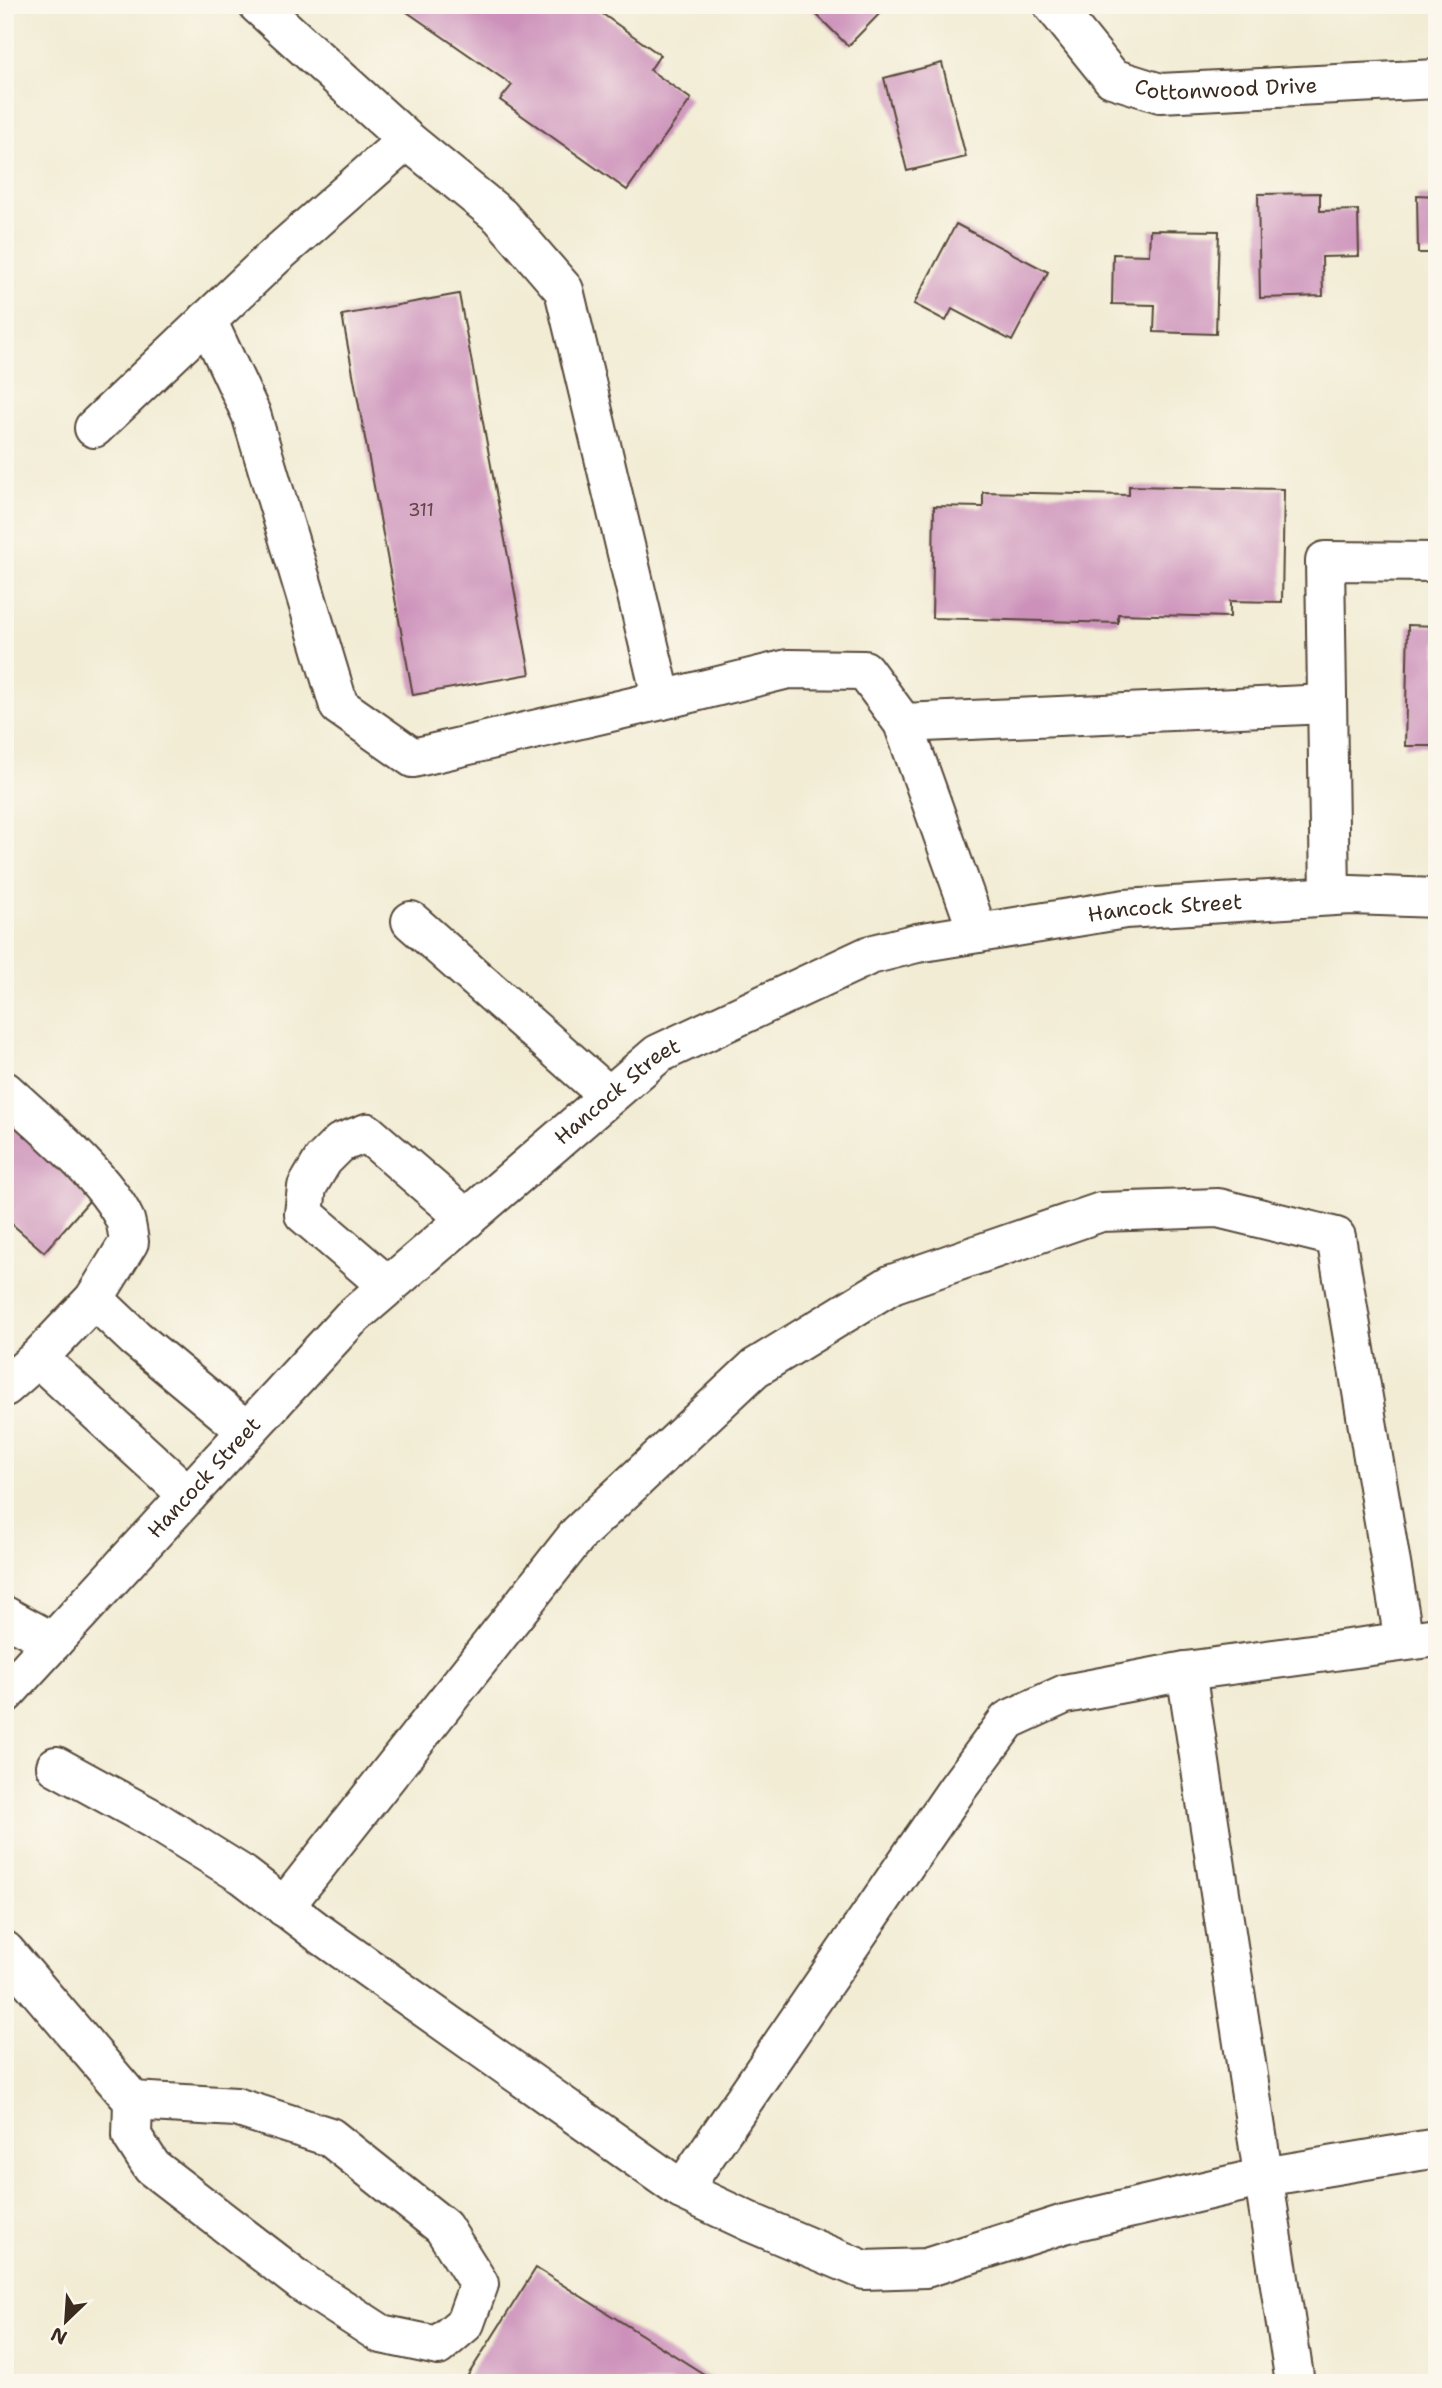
<svg xmlns="http://www.w3.org/2000/svg" width="1442" height="2388" font-family="'Shantell Sans',sans-serif">
  <style>
    .building { fill: #cc90ba }
    .lines { fill: none; stroke-linecap: round; stroke-linejoin: round }
    .minor-casing { stroke: #564739; stroke-width: 42 }
    .minor { stroke: #fff; stroke-width: 38 }
    .labels { text-anchor: middle; stroke-width: 5; stroke-linejoin: round; paint-order: stroke }
    .number-label { font-size: 18px; fill: #5f4445 }
    .street-label { font-size: 21px; fill: #3b2a1e; stroke: #fbf7ec }
  </style>
  <rect width="100%" height="100%" fill="#fbf7ec"/>
  <filter id="ink" filterUnits="userSpaceOnUse"><feTurbulence type="fractalNoise" baseFrequency=".0143" numOctaves="2"/><feDisplacementMap in="SourceGraphic" scale="14" xChannelSelector="R" yChannelSelector="G"/><feConvolveMatrix kernelMatrix="1 2 1 2 8 2 1 2 1" color-interpolation-filters="sRGB"/></filter>
  <filter id="wash" filterUnits="userSpaceOnUse"><feTurbulence type="fractalNoise" baseFrequency=".00686" numOctaves="4" result="noise"/><feDisplacementMap in="SourceGraphic" scale="28" xChannelSelector="R" yChannelSelector="G"/><feGaussianBlur stdDeviation="1.57" result="paint"/><feColorMatrix in="noise" values="0 0 0 0 0 0 0 0 0 0 0 0 0 0 0 0 0 1.4 0 .05"/><feComposite in="paint" operator="in"/></filter>
  <g filter="url(#wash)">
    <rect width="100%" height="100%" fill="#f2ecd4"/>
    <g id="blocks">
      <g class="building">
        <polygon points="397,5 590,5 660,55 650,70 691,99 627,190 500,100 512,85"/>
        <polygon points="818,5 888,5 848,46 812,10"/>
        <polygon points="942,63 966,157 907,171 884,78"/>
        <polygon points="1320,193 1320,211 1358,210 1359,256 1322,257 1323,296 1260,298 1258,194"/>
        <polygon points="1417,195 1437,196 1437,253 1418,253"/>
        <polygon points="956,224 1048,272 1012,341 952,309 946,321 914,304"/>
        <polygon points="1150,230 1219,231 1216,334 1154,332 1155,305 1112,304 1113,254 1149,255"/>
        <polygon points="459,294 530,674 413,695 342,315"/>
        <polygon points="1129,486 1284,489 1282,602 1230,601 1230,617 1118,614 1118,623 932,618 934,506 983,507 983,492 1129,495"/>
        <polygon points="1408,625 1437,626 1437,746 1405,746"/>
        <polygon points="5,1113 96,1193 44,1252 5,1218"/>
        <polygon points="536,2268 718,2383 463,2383"/>
      </g>
    </g>
  </g>
  <g filter="url(#ink)">
    <use href="#blocks" fill-opacity="0" stroke="#564739" stroke-width="2"/>
    <g class="lines">
      <defs>
        <g id="minor">
          <polyline points="258,5 407,140"/>
          <path id="s1" d="M1053 5 1112 78 1160 93 1437 79"/>
          <polyline points="207,320 251,414 339,706 413,758 662,700"/>
          <polyline points="94,428 274,257 407,140 500,216 564,290 662,700 788,669 864,670 903,723 978,933"/>
          <polyline points="903,723 1327,704"/>
          <polyline points="1330,896 1325,561 1437,562"/>
          <polyline points="411,921 609,1096"/>
          <path d="M5 1091C41 1124 105 1177 125 1220 127 1227 128 1235 129 1242L94 1299 38 1358 5 1387"/>
          <polyline points="388,1286 304,1214 307,1187 323,1160 340,1143 367,1133 467,1219"/>
          <polyline points="94,1299 135,1338 247,1431"/>
          <polyline points="38,1358 188,1495"/>
          <polyline points="5,1616 53,1642"/>
          <polyline points="1186,1671 1295,2383"/>
          <path id="s2" d="M5 1694 350 1319 658 1054 870 955 917 943 1125 909 1351 895 1437 898"/>
          <polyline points="56,1766 153,1819 243,1875 319,1933 682,2190 752,2223 864,2270 926,2268 1064,2224 1264,2177 1437,2148"/>
          <polyline points="284,1907 579,1533 755,1368 892,1284 1101,1212 1218,1208 1336,1237 1404,1641"/>
          <polyline points="5,1951 133,2101 132,2136 152,2167 304,2284 381,2334 438,2346 465,2323 479,2284 443,2227 330,2137 236,2107 133,2101"/>
          <polyline points="682,2190 957,1789 1008,1720 1065,1694 1186,1671 1437,1637"/>
        </g>
      </defs>
      <use href="#minor" class="minor-casing"/>
      <use href="#minor" class="minor"/>
    </g>
  </g>
  <g class="labels">
    <g class="number-label">
      <text x="421" y="516">311</text>
    </g>
    <g class="street-label">
      <text dy="7" stroke="none"><textPath href="#s1" startOffset="210">Cottonwood Drive</textPath></text>
      <text dy="7" stroke="none"><textPath href="#s2" startOffset="1449">Hancock Street</textPath></text>
      <text dy="7" stroke="none"><textPath href="#s2" startOffset="861">Hancock Street</textPath></text>
      <text dy="7" stroke="none"><textPath href="#s2" startOffset="294">Hancock Street</textPath></text>
    </g>
  </g>
  <rect width="1442" height="2388" fill="none" stroke="#fbf7ec" stroke-width="28"/>
  <g transform="translate(66 2321) rotate(205)" stroke="#fbf7ec" stroke-width="5" paint-order="stroke">
  <path d="M0-5L12 26L0 18L-12 26Z" fill="#3b2a1e"/>
  <text y="-10" font-size="19" font-weight="bold" text-anchor="middle" fill="#3b2a1e">N</text>
  </g>
</svg>
